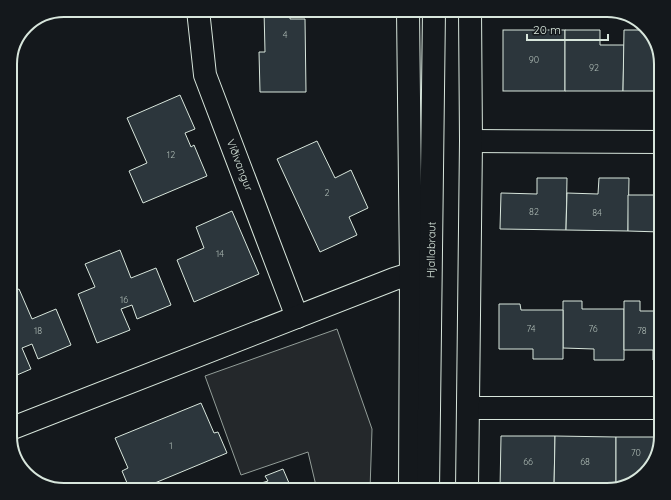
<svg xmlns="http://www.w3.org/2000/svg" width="671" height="500" font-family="Quicksand,sans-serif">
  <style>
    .parking { fill: #24282b; stroke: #939e99 }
    .building { fill: #2c363c; stroke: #d8e6dc }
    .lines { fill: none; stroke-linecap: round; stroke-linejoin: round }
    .minor-casing { stroke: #d8e6dc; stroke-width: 24 }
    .secondary-casing { stroke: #d8e6dc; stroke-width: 24 }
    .minor { stroke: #14181c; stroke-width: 22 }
    .secondary { stroke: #14181c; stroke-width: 22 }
    .labels { text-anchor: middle; stroke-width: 3; stroke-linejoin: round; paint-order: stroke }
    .number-label { font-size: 9px; fill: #adbab4 }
    .street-label { font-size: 11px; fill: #d8e6dc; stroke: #14181c }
    .rim { fill: none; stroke: #d8e6dc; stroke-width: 2 }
  </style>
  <rect width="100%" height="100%" fill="#14181c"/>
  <polygon class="parking" points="337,329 372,429 370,490 317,490 308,452 241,475 205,376"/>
  <g class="building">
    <polygon points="264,10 290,10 290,19 305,19 306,92 260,92 259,52 265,52"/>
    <rect x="503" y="30" width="62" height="61"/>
    <polygon points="565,30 600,30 600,45 624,45 623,91 565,91"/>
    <polygon points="624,30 647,30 655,40 661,63 661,91 623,91"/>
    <polygon points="180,95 195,129 185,133 191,147 194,145 207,176 143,203 129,171 147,163 127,118"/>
    <polygon points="317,141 335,178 351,170 368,208 349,217 357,235 320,252 277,159"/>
    <polygon points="537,178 567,178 566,230 500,229 501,193 537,194"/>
    <polygon points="599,178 629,178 628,231 566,230 567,193 598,194"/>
    <polygon points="659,178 661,178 661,232 628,231 628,195 659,195"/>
    <polygon points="232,211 259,274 194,302 177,260 204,248 196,227"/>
    <polygon points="120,250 131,278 156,268 171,305 137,319 132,305 121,309 130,330 97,343 78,294 95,287 85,264"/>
    <polygon points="19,289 32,319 56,309 71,345 38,359 32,344 22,348 31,369 10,378 10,293"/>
    <polygon points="563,301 582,301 582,309 624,309 624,360 594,360 594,349 563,348"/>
    <polygon points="624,301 640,301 640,311 661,311 661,360 653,360 653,350 624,350"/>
    <polygon points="499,304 520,304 521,310 563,310 563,359 533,359 533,349 499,349"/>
    <polygon points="201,403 214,433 218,432 227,453 138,490 130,490 122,471 128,468 115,438"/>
    <polygon points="501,436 555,436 554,489 500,489"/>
    <polygon points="555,436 616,437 616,488 554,489"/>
    <polygon points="616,437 661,437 650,469 631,485 616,488"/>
    <polygon points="283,469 292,490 258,490 260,489 258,484 268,481 265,476"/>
  </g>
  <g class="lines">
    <defs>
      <g id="minor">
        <polyline points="198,10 205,75 297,317"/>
        <polyline points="471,141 661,142"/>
        <polyline points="468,408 661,408"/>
        <polyline points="10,429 394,279 429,268"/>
        <polyline points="467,490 471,141 470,10"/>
      </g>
      <g id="secondary">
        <polyline points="408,10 411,273 410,490"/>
        <polyline points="428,490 434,10"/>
      </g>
    </defs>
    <use href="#minor" class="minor-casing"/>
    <use href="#secondary" class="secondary-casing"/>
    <use href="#minor" class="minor"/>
    <use href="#secondary" class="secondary"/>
  </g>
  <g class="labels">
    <g class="number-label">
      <text x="285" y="38">4</text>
      <text x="534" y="63">90</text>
      <text x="594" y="71">92</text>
      <text x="171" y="158">12</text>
      <text x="327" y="196">2</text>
      <text x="534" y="215">82</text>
      <text x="597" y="216">84</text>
      <text x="220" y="257">14</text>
      <text x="124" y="303">16</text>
      <text x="531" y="332">74</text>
      <text x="593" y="332">76</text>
      <text x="38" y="334">18</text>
      <text x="642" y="334">78</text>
      <text x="171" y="449">1</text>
      <text x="636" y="456">70</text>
      <text x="528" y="465">66</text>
      <text x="585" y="465">68</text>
    </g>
    <g class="street-label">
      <text transform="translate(240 165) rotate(69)" y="4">Víðivangur</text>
      <text transform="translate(431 250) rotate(-89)" y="4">Hjallabraut</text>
    </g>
  </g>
  <path d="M0 0H671V500H0ZM64 17H607A47 47 0 0 1 654 64V436A47 47 0 0 1 607 483H64A47 47 0 0 1 17 436V64A47 47 0 0 1 64 17Z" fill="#14181c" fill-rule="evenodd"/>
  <path class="rim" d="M64 17H607A47 47 0 0 1 654 64V436A47 47 0 0 1 607 483H64A47 47 0 0 1 17 436V64A47 47 0 0 1 64 17Z"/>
  <path d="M527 34v6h81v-6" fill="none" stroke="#d8e6dc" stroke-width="2"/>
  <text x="533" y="34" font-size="12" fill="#d8e6dc" stroke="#14181c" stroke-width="3" paint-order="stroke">20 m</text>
</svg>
